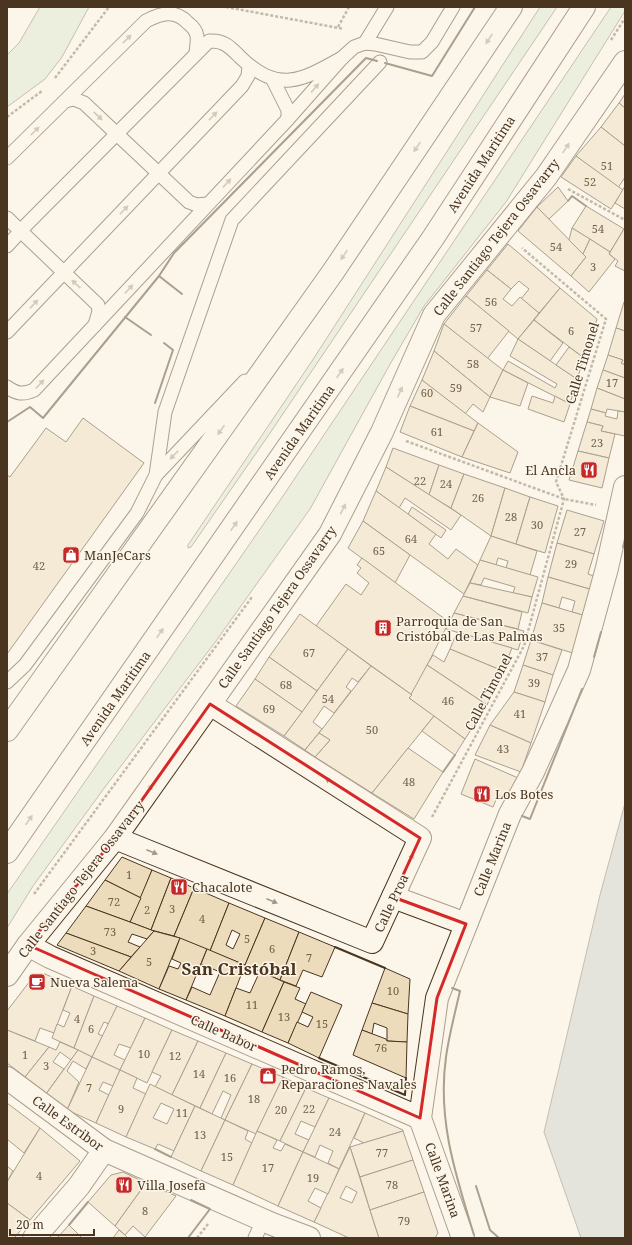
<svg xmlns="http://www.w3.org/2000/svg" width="632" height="1245" font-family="'Noto Serif',serif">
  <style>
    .green { fill: #dce7d0; stroke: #887966 }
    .water { fill: #c9cecd; stroke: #887966 }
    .building { fill: #ecdcbc; stroke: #4a3520; fill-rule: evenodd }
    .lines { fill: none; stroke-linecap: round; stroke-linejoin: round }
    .lane-casing { stroke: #4a3520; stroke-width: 15 }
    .street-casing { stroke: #4a3520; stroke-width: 24 }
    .highway-casing { stroke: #4a3520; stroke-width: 24 }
    .path { stroke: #7f6f5c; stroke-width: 2.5; stroke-dasharray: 3 2; stroke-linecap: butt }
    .lane { stroke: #fbf6e9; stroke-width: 13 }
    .street { stroke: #fbf6e9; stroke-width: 22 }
    .highway { stroke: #fbf6e9; stroke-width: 22 }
    .wall { stroke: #4a3520; stroke-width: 2 }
    .oneway { fill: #a29684 }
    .marked { fill: none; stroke: #d62828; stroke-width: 3; stroke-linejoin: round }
    .labels { text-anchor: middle; stroke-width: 3; stroke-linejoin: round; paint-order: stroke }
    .number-label { font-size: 11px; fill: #725f47 }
    .street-label { font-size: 13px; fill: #4a3520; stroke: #fbf6e9 }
    .poi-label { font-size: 13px; fill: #4a3520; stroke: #fbf6e9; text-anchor: start }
    .district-label { font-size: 17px; font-weight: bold; fill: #4a3520; stroke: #fbf6e9 }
  </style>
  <rect width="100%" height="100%" fill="#fbf6e9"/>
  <g class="green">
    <polygon points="40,7 89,7 62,57 45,79 7,107 7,55 19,43"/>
    <polygon points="540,7 557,7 268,436 191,547 188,548 188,545 312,361"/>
    <polygon points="611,7 625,7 625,11 506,202 424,306 389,366 310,509 216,641 105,787 33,886 7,928 7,894 283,496"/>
  </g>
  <polygon class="water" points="625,803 625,1238 581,1238 544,1132 600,895"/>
  <g class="building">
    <polygon points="625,94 625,108 619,103"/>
    <polygon points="619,103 625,108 625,146 601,127"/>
    <polygon points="601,127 625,146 625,177 618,188 576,156"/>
    <polygon points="576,156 623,190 611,209 561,177"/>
    <polygon points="625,186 625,209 615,203"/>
    <polygon points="558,187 568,201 549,219 537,207"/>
    <polygon points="586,206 624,229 610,252 572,228"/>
    <polygon points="537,207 586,257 571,276 518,231"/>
    <polygon points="572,228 590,239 583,254 569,240"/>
    <polygon points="624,229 625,229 625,271 615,266 618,261 609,254"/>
    <polygon points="590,239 610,252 609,254 615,259 589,292 571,276 586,257 583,254"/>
    <polygon points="508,244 560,288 539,313 521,299 529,289 519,281 511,289 487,270"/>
    <polygon points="487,270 511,289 503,299 512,306 520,297 539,313 518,339 466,296"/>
    <polygon points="560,288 597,319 584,358 534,320"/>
    <polygon points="466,296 509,331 487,359 444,324"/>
    <polygon points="624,302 625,302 625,331 616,328"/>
    <polygon points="534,320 563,343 550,361 518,339"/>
    <polygon points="444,324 503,370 490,397 434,351"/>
    <polygon points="616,328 625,331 625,365 621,363 623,360 608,355"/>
    <polygon points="518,339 577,379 570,404 503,370 508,361 555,388 557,384 510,356"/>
    <polygon points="569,347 584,358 577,379 556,365"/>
    <polygon points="434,351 490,397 483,412 473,404 465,414 422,380"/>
    <polygon points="608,355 623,360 621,363 625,365 625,378 603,370"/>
    <polygon points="503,370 528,383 520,406 490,397"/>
    <polygon points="603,370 625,378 625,399 597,388"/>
    <polygon points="422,380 478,423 474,431 410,406"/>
    <polygon points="597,388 625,399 625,412 607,409 606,413 591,409"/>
    <polygon points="532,396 553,403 555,396 570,404 564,422 528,409"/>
    <polygon points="410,406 474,431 462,457 400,432"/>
    <polygon points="591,409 606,413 605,416 617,419 618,411 625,412 625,436 601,431 603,426 587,422"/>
    <polygon points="83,418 144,463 7,654 7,475 10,477 46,428 66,442"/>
    <polygon points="587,422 603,426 601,431 615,434 609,458 578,451"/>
    <polygon points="478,423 518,452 510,473 462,457"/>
    <polygon points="393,448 439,465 429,495 386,467"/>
    <polygon points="578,451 609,458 602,488 569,480"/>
    <polygon points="439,465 464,474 451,508 429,495"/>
    <polygon points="386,467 461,515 451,530 405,498 399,508 376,491"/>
    <polygon points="464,474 505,488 491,536 451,508"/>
    <polygon points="505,488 530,497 516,544 491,536"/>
    <polygon points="376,491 436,534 429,544 448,559 456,549 478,565 464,594 363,521"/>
    <polygon points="530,497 558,506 545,553 516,544"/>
    <polygon points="412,507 446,530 441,538 408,514"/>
    <polygon points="567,510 604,521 594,554 557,543"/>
    <polygon points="363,521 410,555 395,583 348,548"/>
    <polygon points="491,536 537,551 530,575 506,568 508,561 498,558 496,565 480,560"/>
    <polygon points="557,543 594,554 588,574 596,577 593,590 548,577"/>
    <polygon points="362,558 449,622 412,695 316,626 346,584 361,595 369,583 357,573 361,568 357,565"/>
    <polygon points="480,560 538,577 532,597 513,593 515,587 484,578 481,585 470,583"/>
    <polygon points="548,577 593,590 586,616 572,612 575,601 562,597 559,608 542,603"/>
    <polygon points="470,583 532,597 528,613 463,596"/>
    <polygon points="463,596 522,612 518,629 454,613"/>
    <polygon points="542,603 586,616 576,654 531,640"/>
    <polygon points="454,613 524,631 518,650 446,629"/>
    <polygon points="300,614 348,649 317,691 269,657"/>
    <polygon points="457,632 512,648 503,671 450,649"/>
    <polygon points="531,640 562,650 553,675 523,665"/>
    <polygon points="348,649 371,666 358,682 352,678 346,687 351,691 334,713 324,706 313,722 322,729 305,750 284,736"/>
    <polygon points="450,649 503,671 487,705 427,665 433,655 444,662"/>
    <polygon points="269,657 317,691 302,712 255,679"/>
    <polygon points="427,665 487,705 465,739 409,698"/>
    <polygon points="523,665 553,675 545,702 514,692"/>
    <polygon points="371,666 412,695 409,698 434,716 372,793 315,757 330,740 319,733"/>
    <polygon points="255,679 302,712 284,736 236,706"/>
    <polygon points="514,692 545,702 531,743 490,725"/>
    <polygon points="434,716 465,739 455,755 422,731"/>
    <polygon points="490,725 531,743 521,772 475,755"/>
    <polygon points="319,733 330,740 315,757 305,750"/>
    <polygon points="408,748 443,772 414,819 372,793"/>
    <polygon points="475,759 518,778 509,799 498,795 493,807 461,794"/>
    <polygon points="122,857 152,870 141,898 105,880"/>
    <polygon points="152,870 171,878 151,930 130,922"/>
    <polygon points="171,878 194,888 174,936 151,930"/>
    <polygon points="105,880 141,898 130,922 86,906"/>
    <polygon points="194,888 229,903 210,951 174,936"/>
    <path d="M229 903 265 918 245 965 210 951ZM232 930 240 934 233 949 226 945Z"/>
    <polygon points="86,906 130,922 154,931 147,939 132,934 128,942 140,947 131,957 66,933"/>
    <polygon points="265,918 299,932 280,980 245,965"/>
    <polygon points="154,931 180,938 159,989 119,971"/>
    <polygon points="299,932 335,947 322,977 303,970 296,986 280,980"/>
    <polygon points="66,933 131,957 119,971 57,945"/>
    <polygon points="180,938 207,949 186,1000 159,989 169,966 178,969 181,963 172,959"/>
    <polygon points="207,949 245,965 225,1016 186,1000 192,987 210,995 220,972 201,964"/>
    <polygon points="385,968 410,979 408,1014 372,1003"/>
    <polygon points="260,971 284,982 262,1032 225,1016 236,988 250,993"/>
    <polygon points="45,974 72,986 54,1033 40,1028 35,1041 7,1030 7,1011 33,977"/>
    <polygon points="284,982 300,988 295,999 306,1004 288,1043 262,1032"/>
    <polygon points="72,986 94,996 74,1048 52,1038 57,1024 64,1027 70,1013 63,1010"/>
    <polygon points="311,992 342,1005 319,1058 288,1043 297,1022 308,1027 313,1017 302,1012"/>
    <polygon points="94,996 117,1006 109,1024 104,1022 98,1034 103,1036 92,1057 74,1048"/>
    <polygon points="372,1003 408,1014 407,1042 387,1041 387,1028 374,1023 372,1034 362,1030"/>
    <polygon points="117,1006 145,1018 131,1048 119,1044 114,1055 125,1060 120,1070 92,1057"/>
    <polygon points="145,1018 172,1030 147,1083 120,1070"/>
    <polygon points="7,1030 49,1047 25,1077 7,1063"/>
    <polygon points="172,1030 198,1041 172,1095 155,1087 161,1076 152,1072"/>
    <polygon points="362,1030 386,1039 387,1041 407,1042 406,1078 353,1055"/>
    <polygon points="198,1041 226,1053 200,1108 172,1095"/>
    <polygon points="60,1042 78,1050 71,1060 60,1052 53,1062 64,1069 46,1094 25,1077 49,1047 56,1050"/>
    <polygon points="78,1050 92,1057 86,1069 73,1061 67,1071 79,1082 67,1110 46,1094"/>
    <polygon points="226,1053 252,1064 225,1120 221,1118 231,1095 223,1091 212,1114 200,1108"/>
    <polygon points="92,1057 120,1070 113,1086 103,1082 99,1090 109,1095 96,1123 67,1110"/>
    <polygon points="252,1064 283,1077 256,1134 225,1120"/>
    <polygon points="120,1070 137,1078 133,1088 146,1094 126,1137 96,1123"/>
    <polygon points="283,1077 306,1088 280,1141 257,1131"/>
    <path d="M150 1084 195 1106 174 1151 158 1144 155 1149 126 1137ZM161 1103 174 1109 167 1124 153 1118Z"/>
    <polygon points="306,1088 329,1098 315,1127 301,1121 295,1134 309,1140 303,1152 280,1141"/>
    <polygon points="329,1098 365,1113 339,1169 328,1163 333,1151 320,1145 315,1157 303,1152"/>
    <polygon points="7,1103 40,1128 24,1153 7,1139"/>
    <polygon points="195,1106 225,1120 201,1171 171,1157"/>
    <polygon points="365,1113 403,1130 403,1131 364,1143 354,1138"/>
    <polygon points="225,1120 248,1131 245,1139 252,1143 233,1185 201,1171"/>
    <polygon points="40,1128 80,1161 30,1220 7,1203 7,1182"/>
    <polygon points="257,1131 277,1140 273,1148 281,1151 285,1144 303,1152 278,1206 233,1185"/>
    <polygon points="403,1131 413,1160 360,1177 350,1147"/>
    <path d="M350 1147 370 1210 379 1238H349L314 1222ZM346 1186 357 1192 352 1203 340 1198Z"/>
    <polygon points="303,1152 339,1169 328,1194 315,1188 308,1201 321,1208 314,1222 278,1206"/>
    <polygon points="413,1160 424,1192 370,1210 360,1177"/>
    <polygon points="7,1166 13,1171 7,1182"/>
    <polygon points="123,1172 146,1183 115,1226 88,1202 111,1175"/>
    <polygon points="146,1183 176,1196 145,1237 133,1226 125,1235 115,1226"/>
    <polygon points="424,1192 438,1233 435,1238 379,1238 370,1210"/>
    <polygon points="7,1203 30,1220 14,1238 7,1238"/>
    <polygon points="69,1225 82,1238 57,1238"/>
    <polygon points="119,1230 125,1235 128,1238 113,1238"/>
  </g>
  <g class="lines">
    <defs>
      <g id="lane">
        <polyline points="365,43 387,7"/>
        <polyline points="342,58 354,47 365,43 375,44 410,52 422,52 432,42 453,7"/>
        <polyline points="273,80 288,110 288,119"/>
        <polyline points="65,101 74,99 84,103 189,202 197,205 207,204"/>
        <path d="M7 158 146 21C161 13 175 9 188 23 192 26 196 30 197 36 198 41 196 49 196 54"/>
        <polyline points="7,218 98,305 99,311 95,325"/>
        <path d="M7 246 27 224 209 41C224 40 230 47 240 57 278 94 301 81 342 58L288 119 34 390C23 395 17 394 7 387"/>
        <polyline points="7,332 242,86 248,76 249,66"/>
        <polyline points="156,475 245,381"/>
        <polyline points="7,682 25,665 137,513 156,475 165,412 232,220 380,62"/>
        <polyline points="255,1238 263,1220"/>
      </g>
      <g id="street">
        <polyline points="115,838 372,942 420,838 210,704"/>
        <polyline points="393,897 466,924"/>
        <polyline points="28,945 50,957 420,1118"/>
        <polyline points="7,975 28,945 115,838 330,534 382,432 434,315 546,177 625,62"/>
        <polyline points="7,1078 104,1150 272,1224 309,1238"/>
        <polyline points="34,1238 79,1186 104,1150"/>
        <polyline points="463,1238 420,1118 437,998 510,814 533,772 579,670 607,568 625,487"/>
      </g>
      <g id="highway">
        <polyline points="7,730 333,272 511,7"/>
        <polyline points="7,852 433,238 584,7"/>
      </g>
    </defs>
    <use href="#lane" class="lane-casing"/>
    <use href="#street" class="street-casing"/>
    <use href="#highway" class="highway-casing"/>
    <g class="path">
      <polyline points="226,7 344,29"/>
      <polyline points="338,27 349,7"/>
      <polyline points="611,40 625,18"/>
      <polyline points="55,78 109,7"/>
      <polyline points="7,117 42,91"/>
      <polyline points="568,189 625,220"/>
      <polyline points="406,441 564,499 596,505"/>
      <polyline points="432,817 524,646 564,499 556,482 606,319 522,248"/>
      <polyline points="34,894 252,597"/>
      <polyline points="197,1238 208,1224"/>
    </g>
    <use href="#lane" class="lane"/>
    <use href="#street" class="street"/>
    <use href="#highway" class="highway"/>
    <g class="wall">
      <polyline points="385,63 432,76 475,7"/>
      <polyline points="568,201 572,196 586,206"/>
      <polyline points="159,276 182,294"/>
      <polyline points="125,317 151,335"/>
      <polyline points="155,403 173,350 164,343"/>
      <polyline points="7,422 30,407 43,418 159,276 174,253 366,58 377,61"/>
      <polyline points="623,547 625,539"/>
      <polyline points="594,657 601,632"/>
      <polyline points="443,772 455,755"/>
      <polyline points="522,816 530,819 582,689"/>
      <polyline points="335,947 385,968"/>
      <path d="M452 988 460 991C455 1013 449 1035 446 1057 437 1120 456 1176 474 1235"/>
      <polyline points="319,1058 405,1095 406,1078"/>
      <polyline points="155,1149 171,1157"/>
      <polyline points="476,1186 490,1230 499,1238"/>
      <polyline points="69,1225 88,1202"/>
      <polyline points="188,1238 210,1209 191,1200"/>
    </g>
  </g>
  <defs><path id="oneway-solid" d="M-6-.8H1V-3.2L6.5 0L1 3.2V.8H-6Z"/></defs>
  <g class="oneway">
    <use href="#oneway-solid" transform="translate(127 39) rotate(-44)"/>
    <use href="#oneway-solid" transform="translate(489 39) rotate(124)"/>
    <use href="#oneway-solid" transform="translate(315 88) rotate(-49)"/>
    <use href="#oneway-solid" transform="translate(98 116) rotate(43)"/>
    <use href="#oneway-solid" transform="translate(213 116) rotate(-46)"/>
    <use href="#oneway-solid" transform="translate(35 131) rotate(-45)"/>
    <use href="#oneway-solid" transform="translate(417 147) rotate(124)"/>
    <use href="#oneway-solid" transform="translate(566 148) rotate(-56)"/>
    <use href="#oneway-solid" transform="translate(227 183) rotate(-47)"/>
    <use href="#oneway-solid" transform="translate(124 210) rotate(-46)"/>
    <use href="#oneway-solid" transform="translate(344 255) rotate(124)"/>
    <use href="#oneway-solid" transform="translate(76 284) rotate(-137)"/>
    <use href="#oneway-solid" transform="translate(129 289) rotate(-47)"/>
    <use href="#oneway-solid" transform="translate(34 304) rotate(-47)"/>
    <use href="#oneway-solid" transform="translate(340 373) rotate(-55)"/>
    <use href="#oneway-solid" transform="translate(40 384) rotate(-47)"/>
    <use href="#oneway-solid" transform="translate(400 392) rotate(-66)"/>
    <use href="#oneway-solid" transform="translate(221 430) rotate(125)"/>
    <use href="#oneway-solid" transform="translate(174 455) rotate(134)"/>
    <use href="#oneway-solid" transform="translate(343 509) rotate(-63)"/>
    <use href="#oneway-solid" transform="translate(234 526) rotate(-55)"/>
    <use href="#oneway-solid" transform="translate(160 633) rotate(-55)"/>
    <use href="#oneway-solid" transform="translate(330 781) rotate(-147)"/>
    <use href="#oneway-solid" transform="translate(149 789) rotate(-55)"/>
    <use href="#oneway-solid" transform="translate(29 820) rotate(-55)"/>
    <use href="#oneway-solid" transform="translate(152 852) rotate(22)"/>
    <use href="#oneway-solid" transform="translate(411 859) rotate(-65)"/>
    <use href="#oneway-solid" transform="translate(272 901) rotate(22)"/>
  </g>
  <path d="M0 0H632V1245H0ZM210 704 420 838 393 897 466 924 437 998 420 1118 28 945 115 838Z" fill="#fbf6e9" fill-opacity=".55" fill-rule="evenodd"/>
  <path class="marked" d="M210 704 420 838 393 897 466 924 437 998 420 1118 28 945 115 838Z"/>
  <defs>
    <symbol id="restaurant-square" viewBox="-11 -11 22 22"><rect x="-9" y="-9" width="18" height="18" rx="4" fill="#c62828" stroke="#fbf6e9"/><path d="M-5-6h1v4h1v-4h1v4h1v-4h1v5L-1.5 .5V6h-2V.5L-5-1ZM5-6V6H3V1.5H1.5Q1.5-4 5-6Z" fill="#fff"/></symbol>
    <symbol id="shop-square" viewBox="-11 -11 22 22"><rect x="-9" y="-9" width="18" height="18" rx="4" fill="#c62828" stroke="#fbf6e9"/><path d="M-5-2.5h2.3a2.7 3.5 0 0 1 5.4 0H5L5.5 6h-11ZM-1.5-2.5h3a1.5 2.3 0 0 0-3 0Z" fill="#fff"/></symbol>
    <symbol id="building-square" viewBox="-11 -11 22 22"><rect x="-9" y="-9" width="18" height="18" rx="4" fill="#c62828" stroke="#fbf6e9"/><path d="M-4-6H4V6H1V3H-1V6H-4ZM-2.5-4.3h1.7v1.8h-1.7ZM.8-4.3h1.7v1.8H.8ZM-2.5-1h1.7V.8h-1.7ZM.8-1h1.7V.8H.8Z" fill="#fff"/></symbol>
    <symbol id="cafe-square" viewBox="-11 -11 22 22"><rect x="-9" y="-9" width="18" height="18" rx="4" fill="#c62828" stroke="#fbf6e9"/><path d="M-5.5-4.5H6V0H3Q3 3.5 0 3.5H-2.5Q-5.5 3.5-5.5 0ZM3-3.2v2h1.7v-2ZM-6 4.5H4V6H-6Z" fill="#fff"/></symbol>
  </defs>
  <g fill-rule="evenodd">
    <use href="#restaurant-square" x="579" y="460" width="20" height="20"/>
    <use href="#shop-square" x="61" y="545" width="20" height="20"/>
    <use href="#building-square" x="373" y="618" width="20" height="20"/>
    <use href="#restaurant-square" x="472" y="784" width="20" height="20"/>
    <use href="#restaurant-square" x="169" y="877" width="20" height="20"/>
    <use href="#cafe-square" x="27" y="972" width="20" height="20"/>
    <use href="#shop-square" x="258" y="1066" width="20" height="20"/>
    <use href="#restaurant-square" x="114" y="1175" width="20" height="20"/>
  </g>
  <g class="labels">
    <g class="number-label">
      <text x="607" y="170">51</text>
      <text x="590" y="186">52</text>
      <text x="598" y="233">54</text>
      <text x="556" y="251">54</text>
      <text x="593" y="271">3</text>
      <text x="491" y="306">56</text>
      <text x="476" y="332">57</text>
      <text x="571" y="335">6</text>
      <text x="473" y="368">58</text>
      <text x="612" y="387">17</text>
      <text x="456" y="392">59</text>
      <text x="427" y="397">60</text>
      <text x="437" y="436">61</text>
      <text x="597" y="447">23</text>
      <text x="420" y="485">22</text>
      <text x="446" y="488">24</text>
      <text x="478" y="502">26</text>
      <text x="511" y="521">28</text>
      <text x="537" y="529">30</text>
      <text x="580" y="536">27</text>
      <text x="411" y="543">64</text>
      <text x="379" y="555">65</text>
      <text x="571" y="568">29</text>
      <text x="39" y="570">42</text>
      <text x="559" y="632">35</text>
      <text x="309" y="657">67</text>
      <text x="542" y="661">37</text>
      <text x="534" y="687">39</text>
      <text x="286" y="689">68</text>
      <text x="328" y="703">54</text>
      <text x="448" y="705">46</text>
      <text x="269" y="713">69</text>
      <text x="520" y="718">41</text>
      <text x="372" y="734">50</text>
      <text x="503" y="753">43</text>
      <text x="409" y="786">48</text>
      <text x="129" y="879">1</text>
      <text x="114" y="906">72</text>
      <text x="172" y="913">3</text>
      <text x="147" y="914">2</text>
      <text x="202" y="923">4</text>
      <text x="110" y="936">73</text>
      <text x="247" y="943">5</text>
      <text x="272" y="953">6</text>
      <text x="93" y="955">3</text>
      <text x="309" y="962">7</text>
      <text x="149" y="966">5</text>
      <text x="393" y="995">10</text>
      <text x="252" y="1009">11</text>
      <text x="284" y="1021">13</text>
      <text x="77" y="1023">4</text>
      <text x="322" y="1028">15</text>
      <text x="91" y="1033">6</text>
      <text x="381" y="1052">76</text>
      <text x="144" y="1058">10</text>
      <text x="25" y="1059">1</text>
      <text x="175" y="1060">12</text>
      <text x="46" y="1070">3</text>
      <text x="199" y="1078">14</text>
      <text x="230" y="1082">16</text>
      <text x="89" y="1092">7</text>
      <text x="254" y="1103">18</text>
      <text x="121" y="1113">9</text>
      <text x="309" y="1113">22</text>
      <text x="281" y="1114">20</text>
      <text x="182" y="1117">11</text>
      <text x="335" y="1136">24</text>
      <text x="200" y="1139">13</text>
      <text x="382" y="1157">77</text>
      <text x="227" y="1161">15</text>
      <text x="268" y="1172">17</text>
      <text x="39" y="1180">4</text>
      <text x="313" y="1182">19</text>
      <text x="392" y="1189">78</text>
      <text x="145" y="1215">8</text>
      <text x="404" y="1225">79</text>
    </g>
    <g class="street-label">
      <text transform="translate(481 164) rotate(-57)" y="5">Avenida Maritima</text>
      <text transform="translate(496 237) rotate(-52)" y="5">Calle Santiago Tejera Ossavarry</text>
      <text transform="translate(582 363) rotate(-73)" y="5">Calle Timonel</text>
      <text transform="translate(299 432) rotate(-55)" y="5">Avenida Maritima</text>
      <text transform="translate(277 607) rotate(-55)" y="5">Calle Santiago Tejera Ossavarry</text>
      <text transform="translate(488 692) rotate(-62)" y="5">Calle Timonel</text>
      <text transform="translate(115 698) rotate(-55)" y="5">Avenida Maritima</text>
      <text transform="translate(492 859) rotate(-68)" y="5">Calle Marina</text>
      <text transform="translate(81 879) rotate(-52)" y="5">Calle Santiago Tejera Ossavarry</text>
      <text transform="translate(391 903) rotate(-65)" y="5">Calle Proa</text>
      <text transform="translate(224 1033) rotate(24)" y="5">Calle Babor</text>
      <text transform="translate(68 1123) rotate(36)" y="5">Calle Estribor</text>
      <text transform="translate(443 1180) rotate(70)" y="5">Calle Marina</text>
    </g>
    <g class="poi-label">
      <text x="576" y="475" text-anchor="end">El Ancla</text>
      <text x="84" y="560">ManJeCars</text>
      <text x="396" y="626">Parroquia de San<tspan x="396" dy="15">Cristóbal de Las Palmas</tspan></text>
      <text x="495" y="799">Los Botes</text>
      <text x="192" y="892">Chacalote</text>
      <text x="50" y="987">Nueva Salema</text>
      <text x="281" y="1074">Pedro Ramos,<tspan x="281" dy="15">Reparaciones Navales</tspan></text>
      <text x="137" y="1190">Villa Josefa</text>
    </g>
    <g class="district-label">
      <text x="239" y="975">San Cristóbal</text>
    </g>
  </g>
  <rect width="632" height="1245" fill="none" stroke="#4a3520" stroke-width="16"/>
  <path d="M10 1229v6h84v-6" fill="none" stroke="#4a3520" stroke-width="2"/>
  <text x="16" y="1229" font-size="12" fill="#4a3520" stroke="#fbf6e9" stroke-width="3" paint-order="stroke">20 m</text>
</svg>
